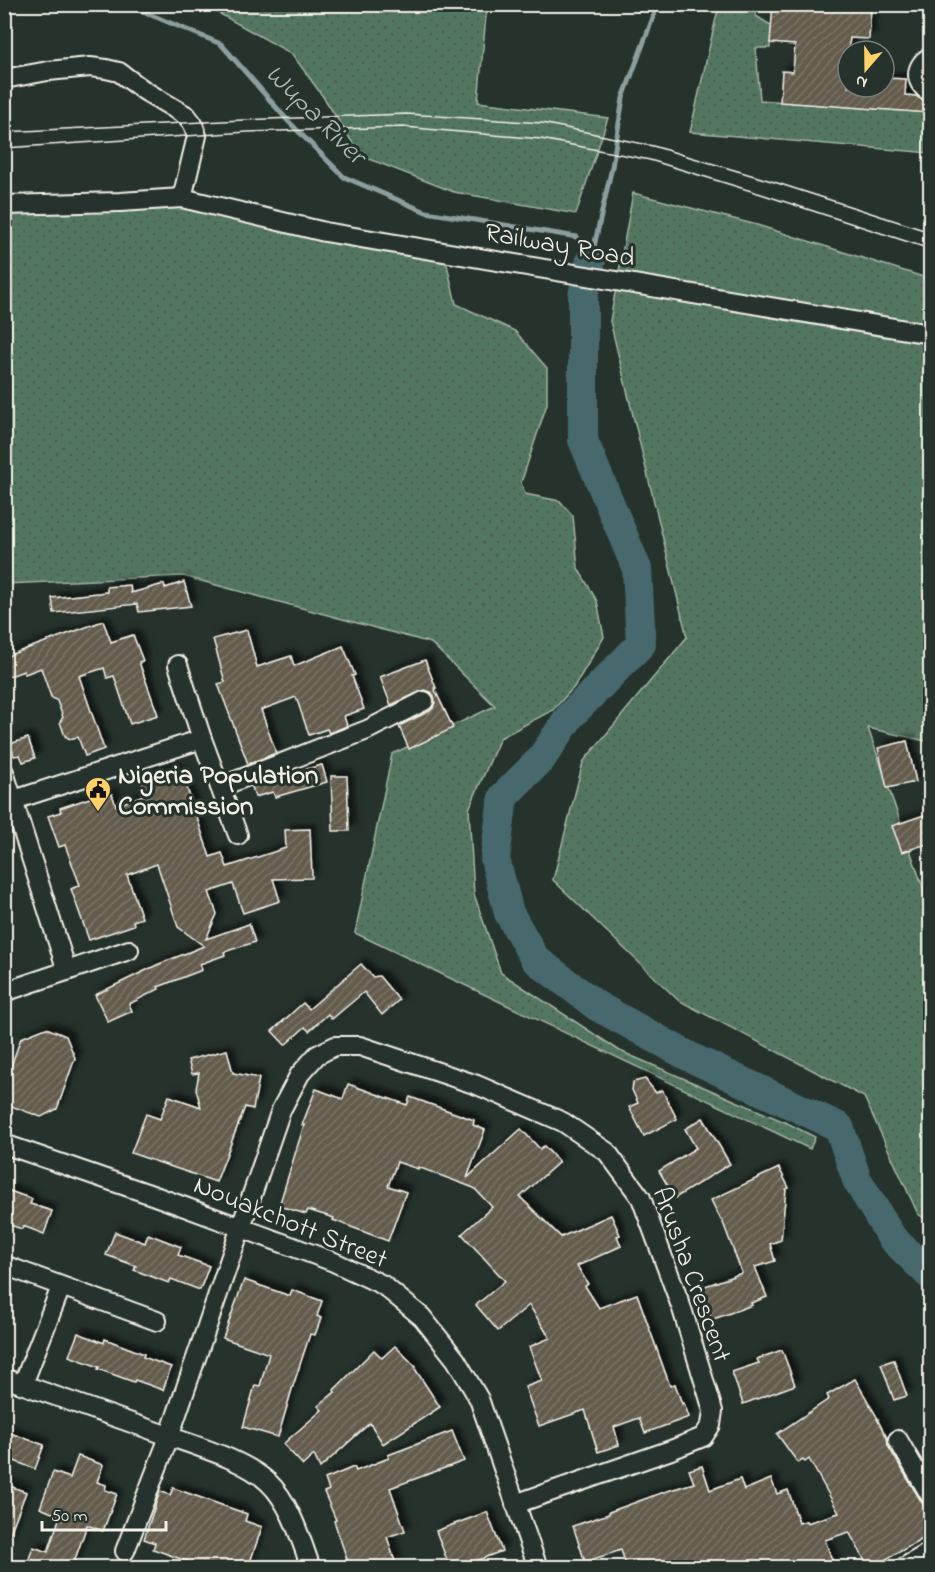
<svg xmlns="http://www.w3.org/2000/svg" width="935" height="1572" font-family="'Indie Flower',sans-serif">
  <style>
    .grass { fill: url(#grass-dots); stroke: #a4b4a4; stroke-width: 1.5 }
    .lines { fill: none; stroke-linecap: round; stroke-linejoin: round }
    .stream { stroke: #8c9f9e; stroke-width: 5 }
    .river { stroke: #47686d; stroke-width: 30 }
    .building { fill: url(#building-hatch); stroke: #f4f1e8; stroke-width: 1.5; filter: url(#shadow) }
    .minor-casing { stroke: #f4f1e8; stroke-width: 22 }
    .minor { stroke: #26332d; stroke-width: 18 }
    .tram { stroke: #f4f1e8; stroke-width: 1.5 }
    .labels { text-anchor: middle; stroke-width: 6; stroke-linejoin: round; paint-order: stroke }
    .street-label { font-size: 27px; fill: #f4f1e8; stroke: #26332d }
    .poi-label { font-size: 27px; font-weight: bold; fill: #f4f1e8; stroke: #26332d; text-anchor: start }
    .water-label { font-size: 28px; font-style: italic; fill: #afbab7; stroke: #26332d }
  </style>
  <defs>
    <pattern id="grass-dots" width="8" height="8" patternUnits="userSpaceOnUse" patternTransform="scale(1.5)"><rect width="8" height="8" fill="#537660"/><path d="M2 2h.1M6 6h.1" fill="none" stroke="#4e5d52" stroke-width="1.8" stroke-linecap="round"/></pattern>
    <pattern id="building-hatch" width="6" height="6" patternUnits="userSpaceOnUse" patternTransform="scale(1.5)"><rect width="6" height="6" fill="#645b4d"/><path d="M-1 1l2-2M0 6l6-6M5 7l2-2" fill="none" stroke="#7b7367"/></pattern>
    <filter id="shadow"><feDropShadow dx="5.5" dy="-5.5" stdDeviation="3" flood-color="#0009"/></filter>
  </defs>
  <rect width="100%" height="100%" fill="#26332d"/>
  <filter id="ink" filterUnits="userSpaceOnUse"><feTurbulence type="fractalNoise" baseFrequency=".0167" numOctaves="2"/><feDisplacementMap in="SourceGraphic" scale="12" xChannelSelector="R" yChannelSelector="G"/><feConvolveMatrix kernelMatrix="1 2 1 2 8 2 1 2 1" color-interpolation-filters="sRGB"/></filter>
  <g filter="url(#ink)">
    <g class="grass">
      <polygon points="204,5 487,5 478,102 608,118 576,214 454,192 361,156 324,98 292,54"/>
      <polygon points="719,5 757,5 756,16 772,26 770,48 756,48 760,100 930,113 930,153 690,132"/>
      <polygon points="633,193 757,225 930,279 930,742 868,728 930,908 930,1222 918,1214 864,1097 678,1000 553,880 583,762 687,637 610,321"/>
      <polygon points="182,198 444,252 456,304 515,331 547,368 547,404 521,483 525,494 560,501 573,516 578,568 597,601 604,637 574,687 553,710 500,738 469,809 474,894 501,973 620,1051 787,1123 815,1137 810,1149 355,933 392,754 495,706 431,643 183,576 5,584 4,205"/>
    </g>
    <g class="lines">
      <g class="stream">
        <polyline points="121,4 144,12 221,44 289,122 344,177 426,212 577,237 591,260"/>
        <polyline points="591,260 612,167 623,98 658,4"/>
      </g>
      <polyline class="river" points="591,260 583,296 583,440 637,569 641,644 570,716 541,759 503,797 495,859 509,913 535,959 597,1006 690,1057 839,1127 857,1180 892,1238 930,1275"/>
    </g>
    <g class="building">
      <polygon points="773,4 842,4 871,7 869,39 850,38 848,51 848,87 884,87 884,78 906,79 905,95 916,96 924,101 930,103 930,113 780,102 782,71 793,72 795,45 770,43"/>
      <polygon points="184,582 191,606 139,612 137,604 54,613 52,598 107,592 107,587 130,585 131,593 164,584 165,588"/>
      <polygon points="103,621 111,642 133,635 143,661 139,662 158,715 130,724 114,676 107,678 104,668 79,676 104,749 85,756 78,737 70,739 65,736 60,722 63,717 57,701 51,697 41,668 25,674 24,671 4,678 4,657"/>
      <polygon points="247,630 257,667 291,656 294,666 343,646 355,675 352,676 364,709 344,716 347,726 329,733 327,729 309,735 296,697 261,710 276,753 248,764 218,684 225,682 213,639"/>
      <polygon points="425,660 436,688 434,688 453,728 409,749 399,726 430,711 433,708 435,702 434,696 431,692 424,690 391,705 380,677"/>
      <polygon points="28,738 35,758 23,762 20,755 14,756 10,744"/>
      <polygon points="907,741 916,782 887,788 878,748"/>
      <polygon points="322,765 327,782 275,797 273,792 255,797 252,787 284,774 284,775"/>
      <polygon points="171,768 182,773 210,857 222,853 227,867 286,848 285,830 310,829 312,878 273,879 280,901 243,913 233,884 209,892 217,914 206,939 249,924 255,942 224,952 225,955 200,964 202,970 158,987 159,989 129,1004 132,1011 108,1022 95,995 157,965 204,946 178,927 157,864 127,875 142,918 133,921 134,925 89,940 71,889 80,885 65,845 59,847 48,816 61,812 60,808 93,797 94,800 112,794 116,806 146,794 140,778"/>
      <polygon points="331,776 347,776 349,831 333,831"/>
      <polygon points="930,813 930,843 902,852 892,826"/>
      <polygon points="361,964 373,977 379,976 399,1000 382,1015 364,992 332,1019 328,1014 309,1031 305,1027 285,1045 272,1031 303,1003 309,1009"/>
      <polygon points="46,1028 66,1036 75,1058 57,1109 41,1117 11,1106 4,1091 4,1086 21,1038"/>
      <polygon points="227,1050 233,1073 259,1078 253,1109 245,1107 216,1182 131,1153 146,1114 160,1119 169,1096 201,1107 196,1089 199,1073 192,1074 188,1060"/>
      <polygon points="645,1079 656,1093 662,1090 677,1119 644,1136 629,1107 638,1103 632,1090 633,1082"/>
      <polygon points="348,1084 407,1105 410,1097 474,1120 473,1125 485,1130 467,1178 521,1129 540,1149 544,1146 559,1162 520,1197 561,1237 611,1215 620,1235 617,1236 621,1246 577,1266 588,1284 585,1286 599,1308 637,1294 670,1386 675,1384 682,1404 684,1403 689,1417 645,1433 639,1418 614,1427 619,1445 598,1452 585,1410 539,1426 525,1387 542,1381 529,1347 550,1338 529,1305 498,1331 476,1305 505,1281 462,1234 492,1207 474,1188 418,1167 418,1169 397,1162 388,1186 406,1192 388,1241 333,1220 334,1218 308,1210 306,1214 279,1206 304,1125 302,1125 316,1089 343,1099"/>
      <polygon points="703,1118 730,1164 675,1198 659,1171 696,1148 685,1129"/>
      <polygon points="779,1168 789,1188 786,1189 781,1240 770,1244 775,1261 755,1267 767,1297 751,1303 752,1305 711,1320 700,1288 742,1273 722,1220 721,1220 711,1200"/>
      <polygon points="4,1189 32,1199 30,1204 52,1211 44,1234 23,1226 22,1229 4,1223"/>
      <polygon points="115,1232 145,1243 148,1234 181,1247 178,1255 209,1266 200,1290 171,1279 169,1283 134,1270 136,1266 106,1255"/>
      <polygon points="244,1280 290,1296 292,1290 322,1301 317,1316 321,1318 315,1335 310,1334 292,1389 278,1437 243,1427 255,1385 260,1386 269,1354 223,1338"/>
      <polygon points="78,1333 104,1343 105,1339 144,1354 143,1357 171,1367 163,1390 135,1380 134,1382 98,1369 99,1367 69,1356"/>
      <polygon points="395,1346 416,1367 415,1369 440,1407 383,1444 370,1423 320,1468 314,1455 303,1465 283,1444 322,1410 318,1406 335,1392 334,1390 374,1350 382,1358"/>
      <polygon points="782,1350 795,1385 743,1404 732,1372 759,1363 757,1359"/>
      <polygon points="894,1360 907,1396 894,1400 881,1364"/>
      <polygon points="855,1379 878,1419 877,1419 887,1438 888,1446 930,1516 930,1535 870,1568 869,1568 849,1532 825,1540 835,1568 772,1568 770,1562 755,1568 627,1568 621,1550 585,1562 573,1526 609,1514 609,1512 664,1492 694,1483 689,1470 702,1466 710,1490 740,1479 744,1490 771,1479 777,1494 788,1490 799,1523 806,1521 807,1523 839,1513 809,1459 805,1462 803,1460 798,1463 777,1434 829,1399 827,1395"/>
      <polygon points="4,1431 44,1445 35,1469 4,1457"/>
      <polygon points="452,1431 464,1461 390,1488 405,1531 387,1537 397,1568 350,1568 334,1521 336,1520 324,1492 329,1490 325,1479 354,1467 356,1471 389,1458 388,1455"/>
      <polygon points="78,1456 103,1465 97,1482 106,1485 105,1490 117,1494 103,1531 87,1525 72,1568 26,1568 33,1547 48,1552 60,1516 40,1508 53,1472 70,1478"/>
      <polygon points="4,1484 26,1492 6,1544 4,1543"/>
      <polygon points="173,1488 247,1514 245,1521 262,1527 248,1568 206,1568 153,1549 155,1543 144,1539 160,1491 170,1495"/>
      <polygon points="487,1512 502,1551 457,1568 450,1568 436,1531"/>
    </g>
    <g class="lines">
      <defs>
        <g id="minor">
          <path d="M930 57C914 65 914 84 930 92"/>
          <polyline points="4,79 48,71 90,67 106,69 119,72 145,91 187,116 193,124 197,136 182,198"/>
          <polyline points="4,205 120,202 182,198 325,232 930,334"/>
          <polyline points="178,665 202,739 238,835"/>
          <polyline points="4,772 67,971"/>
          <polyline points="220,787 367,730 424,701"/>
          <polyline points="14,800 202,739"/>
          <polyline points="4,992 129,950"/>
          <polyline points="4,1144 155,1196 334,1262 383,1285 422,1317 456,1360 479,1399 538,1568"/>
          <polyline points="4,1265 157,1321"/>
          <path d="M4 1378C56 1396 108 1415 160 1433 192 1445 244 1459 268 1482 290 1502 301 1540 311 1568"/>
          <polyline points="23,1384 61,1287"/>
          <polyline points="898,1440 930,1495"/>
          <polyline points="125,1551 169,1437 281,1110 300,1074 317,1055 335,1046 360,1046 477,1085 563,1122 607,1152 641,1198 682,1309 709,1397 713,1411 711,1425 703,1437 671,1450 515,1504"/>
          <polyline points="903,1568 930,1552"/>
        </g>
      </defs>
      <use href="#minor" class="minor-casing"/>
      <use href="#minor" class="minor"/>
      <g class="tram">
        <polyline points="4,132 243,120 407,114 542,123 653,146 768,180 930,232"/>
        <polyline points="4,148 247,132 404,127 541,139 650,160 761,194 930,249"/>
      </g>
    </g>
  </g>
  <defs>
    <symbol id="civic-pin" viewBox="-11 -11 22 30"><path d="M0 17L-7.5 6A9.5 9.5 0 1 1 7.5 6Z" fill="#ffd166" stroke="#26332d"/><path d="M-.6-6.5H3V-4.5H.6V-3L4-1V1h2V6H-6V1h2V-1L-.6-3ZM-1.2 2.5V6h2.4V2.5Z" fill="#111"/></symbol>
  </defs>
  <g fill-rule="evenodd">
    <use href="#civic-pin" x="83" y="775" width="30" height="40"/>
  </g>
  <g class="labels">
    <g class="street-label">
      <text transform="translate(560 244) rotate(10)" y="9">Railway Road</text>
      <text transform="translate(291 1221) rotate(22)" y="9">Nouakchott Street</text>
      <text transform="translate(693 1274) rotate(70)" y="9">Arusha Crescent</text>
    </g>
    <g class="poi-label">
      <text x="118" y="783">Nigeria Population<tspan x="118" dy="31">Commission</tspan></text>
    </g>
    <g class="water-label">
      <text transform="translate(317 113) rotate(45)" y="10">Wupa River</text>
    </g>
  </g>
  <rect width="935" height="1572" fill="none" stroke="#26332d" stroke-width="24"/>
  <rect x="12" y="12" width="911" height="1548" fill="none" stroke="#f4f1e8" stroke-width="2" filter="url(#ink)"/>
  <g transform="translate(866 69) rotate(200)"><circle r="28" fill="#26332d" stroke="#787f78" stroke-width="1.5"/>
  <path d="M0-4.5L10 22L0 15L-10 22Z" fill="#ffd166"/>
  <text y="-9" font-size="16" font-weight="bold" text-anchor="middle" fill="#f4f1e8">N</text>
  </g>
  <path d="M42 1521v9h124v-9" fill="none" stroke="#f4f1e8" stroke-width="3"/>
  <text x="51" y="1521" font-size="18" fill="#f4f1e8" stroke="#26332d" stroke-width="4.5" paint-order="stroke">50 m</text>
</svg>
